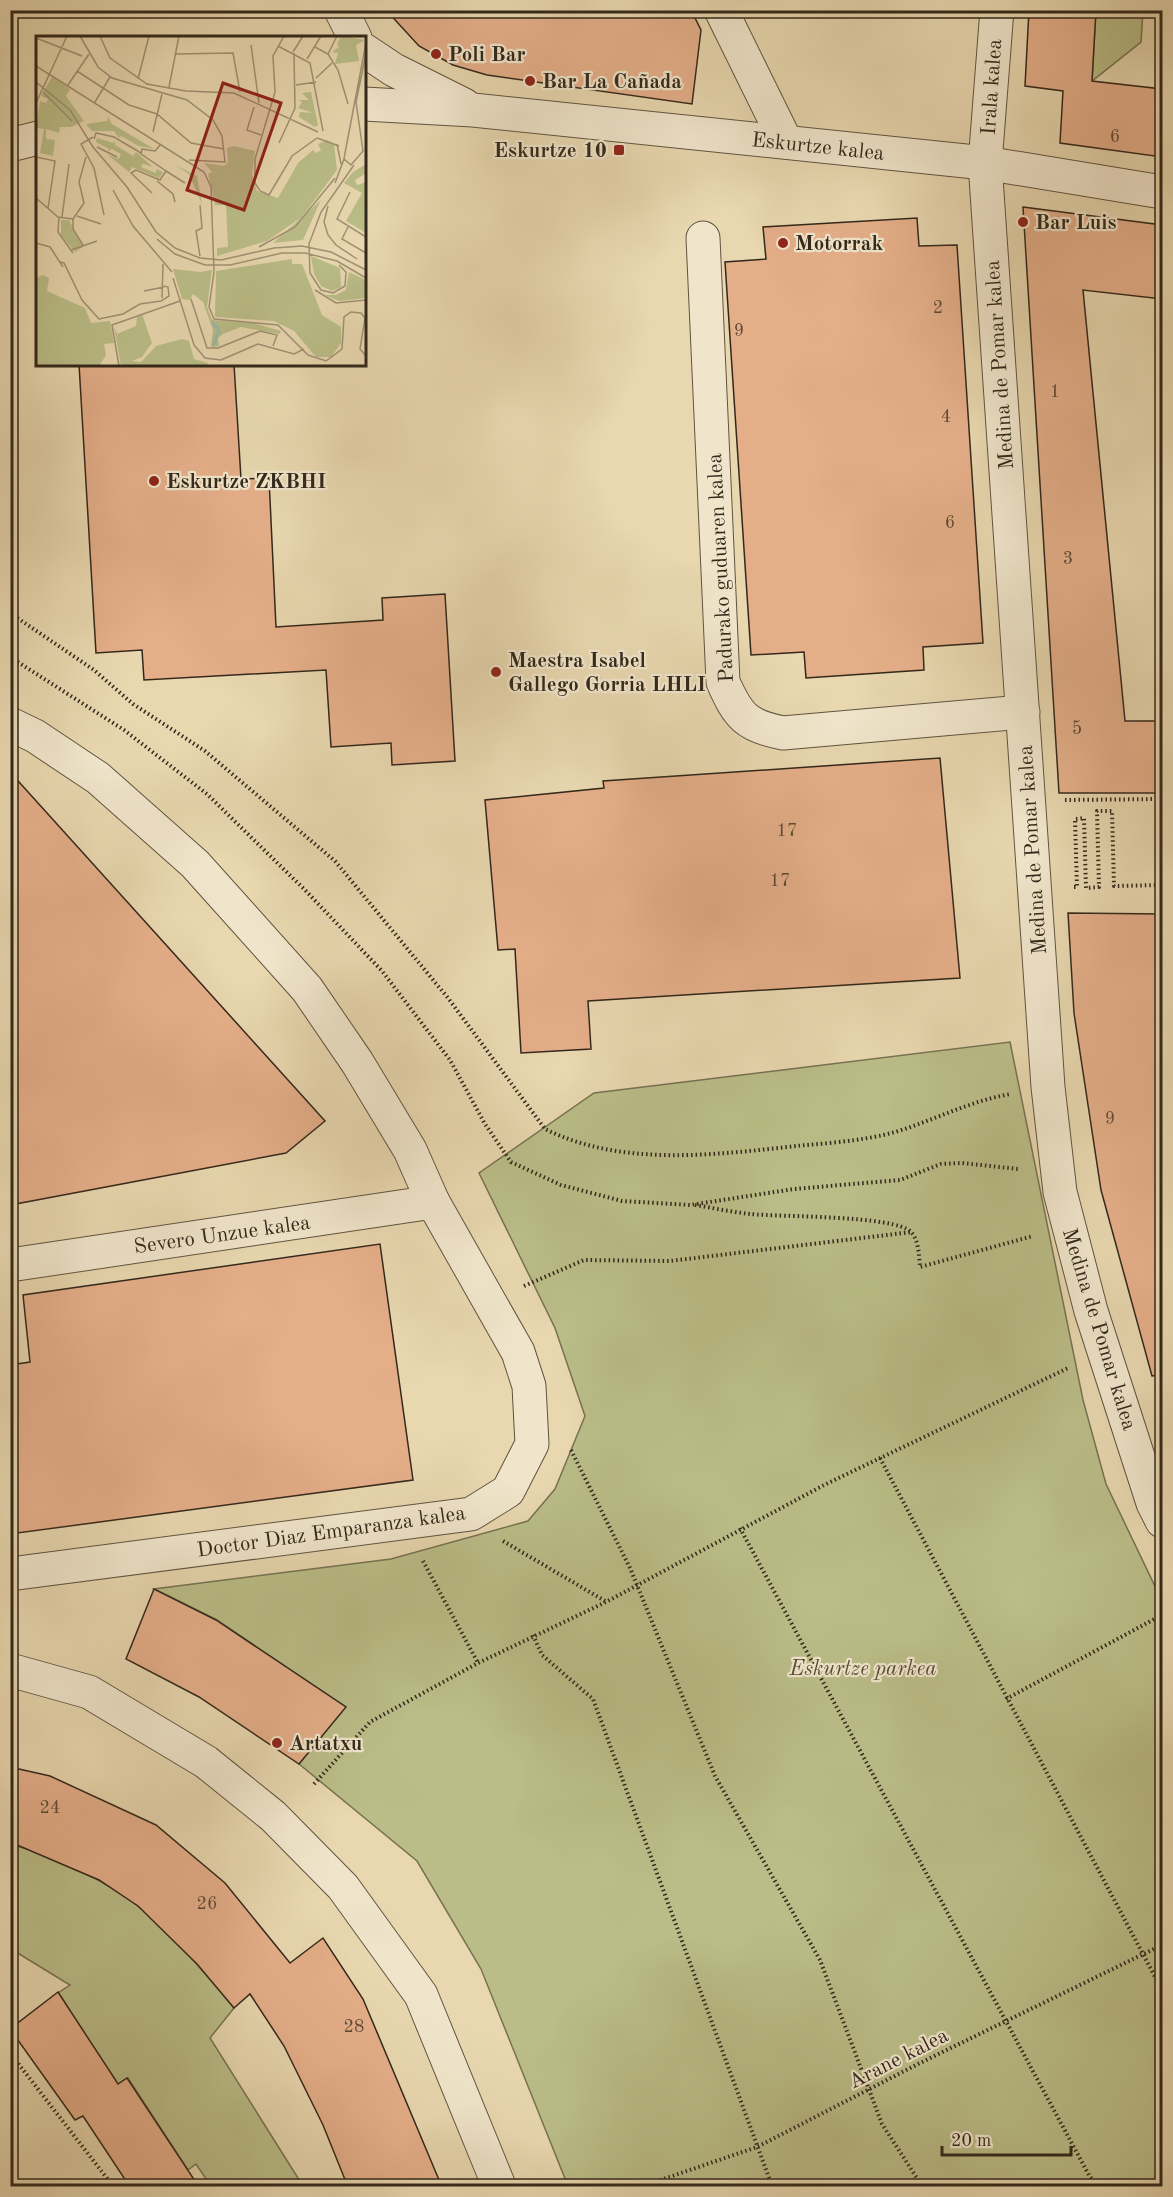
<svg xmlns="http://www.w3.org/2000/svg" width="1173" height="2197" font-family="'Old Standard TT',serif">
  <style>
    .green { fill: #babd88; stroke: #767252; stroke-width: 1.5 }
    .building { fill: #e4ae89; stroke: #33281b; stroke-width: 1.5 }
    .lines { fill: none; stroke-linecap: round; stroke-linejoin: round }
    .minor-casing { stroke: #605440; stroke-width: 35 }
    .path { stroke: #33281b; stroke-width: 4; stroke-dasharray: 1.5 3; stroke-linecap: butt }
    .minor { stroke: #f0e5cb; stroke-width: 33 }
    .poi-dot { fill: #8f2418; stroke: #f0e5cb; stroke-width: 2 }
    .labels { text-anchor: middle; stroke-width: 4.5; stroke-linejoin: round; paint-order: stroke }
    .number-label { font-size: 18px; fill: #5f4a36 }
    .poi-label { font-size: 21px; font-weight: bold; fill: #33281b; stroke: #f0e5cb; text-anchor: start }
    .street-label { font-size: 21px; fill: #33281b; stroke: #f0e5cb }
    .park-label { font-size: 21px; font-style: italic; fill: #554d36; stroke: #f0e5cb }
    .inset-river { fill: none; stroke: #97baab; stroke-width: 3 }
    .inset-road { fill: none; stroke: #a09174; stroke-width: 1.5 }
    .view { fill: #8f2418; fill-opacity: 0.15; stroke: #8f2418; stroke-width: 3 }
    .inset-edge { fill: none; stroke: #33281b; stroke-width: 3 }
  </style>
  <rect width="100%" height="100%" fill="#e8d7af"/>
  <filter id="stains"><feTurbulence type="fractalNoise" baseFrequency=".00333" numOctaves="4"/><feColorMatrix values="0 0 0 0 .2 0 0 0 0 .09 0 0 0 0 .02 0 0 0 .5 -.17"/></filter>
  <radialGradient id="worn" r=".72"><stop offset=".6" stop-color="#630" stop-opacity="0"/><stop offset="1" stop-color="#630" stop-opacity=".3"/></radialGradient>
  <g class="green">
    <polygon points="1096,11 1143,11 1141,42 1092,81"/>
    <polygon points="1010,1042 1083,1400 1106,1484 1162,1601 1162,2186 568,2186 481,1969 417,1861 299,1764 345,1707 217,1620 154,1589 391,1559 528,1521 555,1489 585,1416 555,1328 479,1173 594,1093"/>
    <path d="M10 1844C51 1855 106 1880 139 1907 174 1936 205 1973 234 2008L210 2038 303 2186H211L196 2164 188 2170 128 2078 118 2084 58 1993 70 1985 11 1949Z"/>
  </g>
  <g class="building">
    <polygon points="386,10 691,10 701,30 692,104 487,75 453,65 419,46"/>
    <polygon points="1029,10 1096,10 1092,81 1162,89 1162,157 1060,143 1063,91 1025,86"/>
    <polygon points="1023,207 1162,225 1162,299 1083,290 1125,721 1162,721 1162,793 1059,793"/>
    <polygon points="917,218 919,246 957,245 983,643 923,647 924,670 806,678 804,652 751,655 725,262 766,259 763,227"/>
    <polygon points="79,364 234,364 241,479 269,478 276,627 383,620 382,598 445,594 455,761 392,765 391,743 331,747 326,670 144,680 142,650 96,653"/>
    <polygon points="940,758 960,978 588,1001 591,1049 521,1053 515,949 498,950 485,800 604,788 603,781"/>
    <polygon points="10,772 325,1121 286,1153 10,1205"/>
    <polygon points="1068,913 1162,914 1162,1375 1152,1376 1101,1190 1074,1013"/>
    <polygon points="380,1244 413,1480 10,1534 10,1365 30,1362 23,1295"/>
    <polygon points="154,1589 216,1620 346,1707 299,1764 199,1697 126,1659"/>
    <polygon points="10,1767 50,1776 156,1825 225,1883 290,1963 323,1938 363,1999 442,2187 348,2187 323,2125 284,2046 250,1994 234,2008 197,1964 138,1906 99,1880 10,1842"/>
    <polygon points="58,1992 118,2084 127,2078 199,2187 130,2187 83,2116 75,2120 10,2029"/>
  </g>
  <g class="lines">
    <defs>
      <g id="minor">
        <polyline points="341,10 355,38"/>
        <polyline points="721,10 786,142"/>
        <polyline points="997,10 985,163 1048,1087 1060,1192 1091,1311 1153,1503 1162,1521"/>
        <polyline points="364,50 394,70 464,105"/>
        <polyline points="364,104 473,110 985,163 1162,192"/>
        <polyline points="10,145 38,138"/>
        <path d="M703 238 723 682C738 716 746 726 783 733L1023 712"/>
        <polyline points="10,724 35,736 98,778 195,864 307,989 357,1062 410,1150 433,1202 518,1352 529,1386 532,1444 508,1491 471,1514 10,1574"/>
        <polyline points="10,1265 433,1202"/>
        <polyline points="10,1670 89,1692 206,1762 273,1816 343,1887 421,1995 499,2186"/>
      </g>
    </defs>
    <use href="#minor" class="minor-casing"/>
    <g class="path">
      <path d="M10 613 94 670 133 704 205 751 335 861 448 998 545 1129C621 1167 714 1155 796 1146 828 1143 863 1141 895 1132 935 1120 969 1101 1011 1094"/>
      <polyline points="10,657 124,730 207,794 305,890 382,971 450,1060 485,1124 511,1162 561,1185 622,1201 690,1205 794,1189 900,1180 941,1164 962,1163 1018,1169"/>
      <polyline points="1065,800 1162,799"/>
      <polyline points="1074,887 1077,887 1075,819 1084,818 1086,888 1099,887 1097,811 1112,811 1114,886 1162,885"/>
      <path d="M695 1205C713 1208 732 1212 750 1214 779 1217 895 1215 911 1232 919 1240 919 1257 920 1267L1033 1236"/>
      <polyline points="524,1286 584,1260 670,1261 912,1232"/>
      <polyline points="571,1450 630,1568 715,1776 820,1960 882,2124 922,2186"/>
      <polyline points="880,1458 1162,1990"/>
      <polyline points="740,1528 1090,2177 1099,2186"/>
      <polyline points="503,1541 605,1601"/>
      <polyline points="423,1561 478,1663"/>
      <polyline points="533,1635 542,1655 593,1699 772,2186"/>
      <polyline points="1006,1699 1162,1615"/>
      <polyline points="314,1784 370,1722 478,1663 606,1602 824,1485 1068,1368"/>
      <polyline points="10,2053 113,2186"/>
      <polyline points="643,2186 757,2147 918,2064 1162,1945"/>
    </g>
    <use href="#minor" class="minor"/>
  </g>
  <g class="poi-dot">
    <circle cx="436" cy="54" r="6"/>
    <circle cx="530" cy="81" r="6"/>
    <rect x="613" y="144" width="12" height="12" rx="3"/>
    <circle cx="1023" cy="222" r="6"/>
    <circle cx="783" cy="243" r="6"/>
    <circle cx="154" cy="481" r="6"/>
    <circle cx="496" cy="672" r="6"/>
    <circle cx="277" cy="1743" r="6"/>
  </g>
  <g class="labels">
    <g class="number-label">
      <text x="1115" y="142">6</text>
      <text x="938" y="313">2</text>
      <text x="739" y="336">9</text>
      <text x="1055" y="397">1</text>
      <text x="946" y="422">4</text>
      <text x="950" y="528">6</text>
      <text x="1068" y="564">3</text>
      <text x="1077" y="734">5</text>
      <text x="787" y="836">17</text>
      <text x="780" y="886">17</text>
      <text x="1110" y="1124">9</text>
      <text x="50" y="1813">24</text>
      <text x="207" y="1909">26</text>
      <text x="354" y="2032">28</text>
    </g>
    <g class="poi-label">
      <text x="448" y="61">Poli Bar</text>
      <text x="542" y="88">Bar La Cañada</text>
      <text x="607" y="157" text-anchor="end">Eskurtze 10</text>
      <text x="1035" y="229">Bar Luis</text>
      <text x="795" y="250">Motorrak</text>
      <text x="166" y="488">Eskurtze ZKBHI</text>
      <text x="508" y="667">Maestra Isabel<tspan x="508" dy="24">Gallego Gorria LHLI</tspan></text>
      <text x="289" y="1750">Artatxu</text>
    </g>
    <g class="street-label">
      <text transform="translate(991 87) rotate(-86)" y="7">Irala kalea</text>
      <text transform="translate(818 146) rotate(6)" y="7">Eskurtze kalea</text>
      <text transform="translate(999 365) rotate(-94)" y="7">Medina de Pomar kalea</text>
      <text transform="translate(720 568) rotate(-93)" y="7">Padurako guduaren kalea</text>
      <text transform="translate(1032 850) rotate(-94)" y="7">Medina de Pomar kalea</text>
      <text transform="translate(222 1234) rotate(-8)" y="7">Severo Unzue kalea</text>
      <text transform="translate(1100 1329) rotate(73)" y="7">Medina de Pomar kalea</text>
      <text transform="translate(331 1531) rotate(-8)" y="7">Doctor Diaz Emparanza kalea</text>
      <text transform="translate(898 2058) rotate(-27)" y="7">Arane kalea</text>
    </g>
    <g class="park-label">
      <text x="863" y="1675">Eskurtze parkea</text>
    </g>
  </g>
  <g transform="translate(36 36)">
    <rect width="330" height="330" fill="#e8d7af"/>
    <path d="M305 0 329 4 320 9 323 25 299 28 302 17 296 16 303 11 301 9ZM16 41 34 53 30 60 48 85 35 91H24L23 97 10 93V103L19 104 17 120 4 117 8 93 0 92 4 65 10 67 12 63 5 60ZM275 56 282 89 279 91 263 81 264 76 277 77 262 72 266 66 263 64H273L266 57ZM72 81 76 88 118 113 103 110 85 100 83 102 78 95H56L50 88 71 85ZM61 102 77 107 79 105V109L97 120 100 116 117 131 107 128 105 131 120 137V133L127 136 123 142 96 131 93 136 72 119 83 123 85 118 76 113 71 116 73 113 60 106ZM291 104 298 108 301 134 266 181 231 205 181 220V212L192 211 190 169H179L172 138 176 136 168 127 188 130 192 126 191 112 198 110 219 115 216 138 221 155 242 162 262 127 277 114 280 117 285 114 282 108ZM330 128V137L319 144 321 149 330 146V197L310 185 326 157 308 147 317 136ZM139 129 161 140 166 168 153 138ZM285 164 267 204 237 207ZM25 184H33L47 211 39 216 25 199ZM275 220 304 232 305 251 296 255 285 250 278 238ZM256 223V228H266L286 279 305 291V307L295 321H280L258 295 238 285 179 281 180 235ZM137 233 164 236 176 234 171 271 176 284 217 287 245 295 244 298 205 291 187 298 182 302 183 310 175 311 177 294 167 266 157 258 154 264 146 263ZM313 236 330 244V262L303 265 289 259H300L310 254ZM7 239 13 242 11 255 49 272 55 287 74 285 78 307 68 308 70 319 63 330H0V242ZM106 278 116 307 106 321 96 325 105 326 120 310 146 303 153 305 158 323 172 327 171 330H85L78 291 81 298 100 290 101 281Z" fill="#babd88"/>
    <path class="inset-river" d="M176 286 183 294 177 310"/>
    <path class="inset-road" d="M44 0 62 31 76 42 151 64 177 84 186 100 189 126 153 124M64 0 74 22 111 48 150 55 198 57 282 96M248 0 237 20 239 56 219 123V147L224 155 233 159 256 120 281 102M0 2 46 20M330 7 309 117 308 123 315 129 327 115 320 66 330 18M215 9 223 67M242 10 274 27 287 95M279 11 292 18 302 34 312 68M257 16 267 0M139 18 197 17 204 56M292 18 301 0M271 23 285 0M0 30 168 136 175 151 178 236 173 271 178 283 242 289 272 319 290 325 306 313 308 281 315 276 325 277 329 282 324 313 330 320M41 35 93 69 121 78 155 107 188 113M280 42 296 27M102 43 113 0M0 46 34 74 57 111 91 151 120 196 139 212 164 222 185 224 238 212 266 210 295 216 330 234M32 49 53 18M260 49 280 46M133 51 143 0M7 56 36 85M59 66 74 41M0 67 31 0M218 71 211 94 225 99M117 96 126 58M57 101 45 108 58 132 68 179M281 102 303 110M58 103 60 97 78 101 105 117M243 107 259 72 258 17M301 108 305 128M61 111 81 121M0 121 19 125 12 172M130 135 149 147M121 145 137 158 139 166M299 147 308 123M77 154 97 190 136 236M314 156 301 183 330 201M116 157 95 137 100 134 124 144 130 135 105 118 106 113 119 115 125 108M0 162 22 181 37 183M292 170 288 186 292 199 300 209 321 223M41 180 65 188M23 181 22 196 37 217M26 181 33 128M37 183 48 167 43 146 50 121M37 183V193L47 209M312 191 306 203 330 217M121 203 139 218 169 229H194L246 217H269L301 225 330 242M0 207 14 211 27 231M223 211 259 191 299 142M35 214 61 205M164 220 160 195 166 192 164 169M24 226 28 227 46 264 63 283 87 278 104 268 125 265 133 260 132 251 128 250M303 229 310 236 309 250 297 257 285 254 274 237 273 208 285 176 318 129M137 242 158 309 169 322 185 324 222 308 258 318 268 313M279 254 300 267 330 264M108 255 128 251M126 262 127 228M155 263 171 312H182L224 295 241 299 237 310M83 330 76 289 144 265"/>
    <path class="view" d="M187 47 245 67 208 174 151 154Z"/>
    <rect width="330" height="330" class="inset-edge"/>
  </g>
  <rect width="1173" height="2197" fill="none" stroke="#e8d7af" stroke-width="36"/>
  <rect x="12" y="12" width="1149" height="2173" fill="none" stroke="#33281b" stroke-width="3"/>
  <rect x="18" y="18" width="1137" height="2161" fill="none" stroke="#33281b" stroke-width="1.5"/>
  <path d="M942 2146v9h129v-9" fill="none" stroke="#33281b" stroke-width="3"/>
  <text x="951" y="2146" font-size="18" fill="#33281b" stroke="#f0e5cb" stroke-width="4.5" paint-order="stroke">20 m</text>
  <rect width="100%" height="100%" filter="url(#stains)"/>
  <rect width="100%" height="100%" fill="url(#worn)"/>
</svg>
